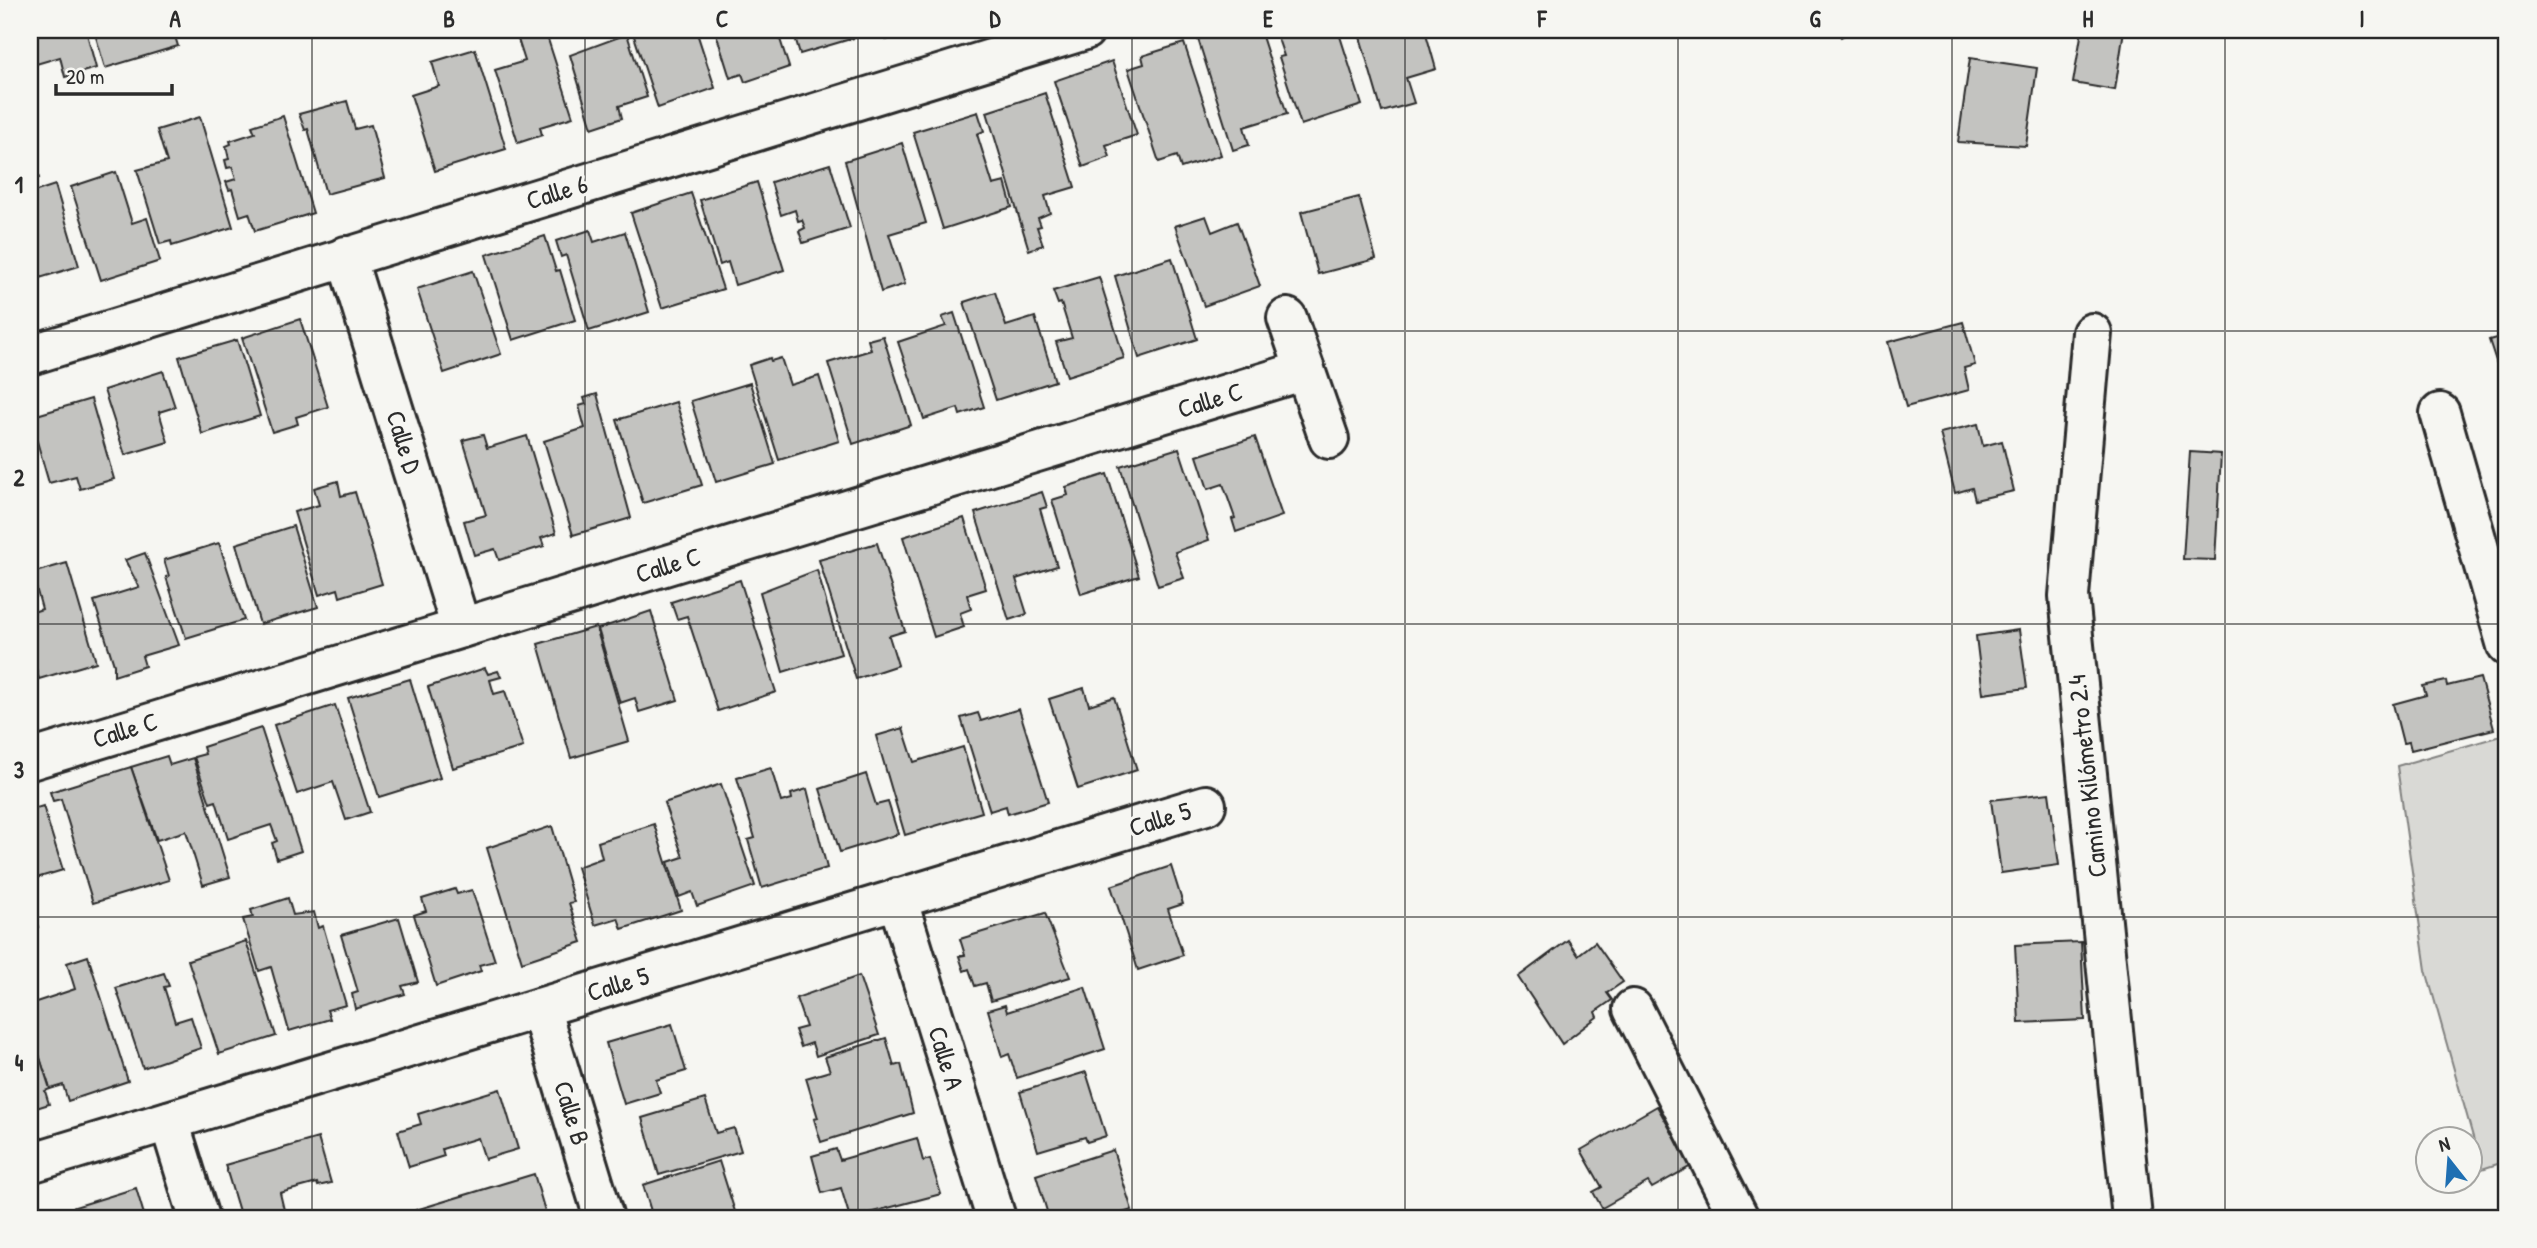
<svg xmlns="http://www.w3.org/2000/svg" width="2537" height="1248" font-family="'Patrick Hand',sans-serif">
  <style>
    .green { fill: #d9d9d5; stroke: #828280; stroke-width: 2 }
    .building { fill: #c3c3c0; stroke: #2b2b2b; stroke-width: 2 }
    .lines { fill: none; stroke-linecap: round; stroke-linejoin: round }
    .minor-casing { stroke: #2b2b2b; stroke-width: 44 }
    .minor { stroke: #f6f6f2; stroke-width: 38 }
    .grid { fill: none; stroke: #2b2b2b; stroke-width: 2; stroke-opacity: 0.55 }
    .labels { text-anchor: middle; stroke-width: 6; stroke-linejoin: round; paint-order: stroke }
    .street-label { font-size: 26px; fill: #2b2b2b; stroke: #f6f6f2 }
    .neatline { fill: none; stroke: #2b2b2b; stroke-width: 2.5 }
    .grid-label { font-size: 23px; text-anchor: middle; font-weight: bold; fill: #2b2b2b }
  </style>
  <rect width="100%" height="100%" fill="#f6f6f2"/>
  <filter id="ink" filterUnits="userSpaceOnUse"><feTurbulence type="fractalNoise" baseFrequency=".0143" numOctaves="2"/><feDisplacementMap in="SourceGraphic" scale="14" xChannelSelector="R" yChannelSelector="G"/><feConvolveMatrix kernelMatrix="1 2 1 2 8 2 1 2 1" color-interpolation-filters="sRGB"/></filter>
  <g filter="url(#ink)">
    <polygon class="green" points="2507,734 2507,1161 2482,1169 2426,970 2397,766"/>
    <g class="building">
      <polygon points="30,30 86,30 96,68 65,77 60,57 33,65"/>
      <polygon points="94,30 173,30 178,46 105,68"/>
      <polygon points="515,30 545,30 573,117 540,127 542,135 518,143 495,70 525,61"/>
      <polygon points="632,30 696,30 715,88 658,108"/>
      <polygon points="715,30 777,30 789,67 745,82 742,74 730,78"/>
      <polygon points="793,30 854,30 857,37 800,54"/>
      <polygon points="883,30 919,30 886,40"/>
      <polygon points="1225,30 1260,30 1287,114 1244,127 1249,145 1233,150 1198,39"/>
      <polygon points="1275,30 1338,30 1362,105 1301,125 1279,57 1284,56"/>
      <polygon points="1358,30 1425,30 1436,69 1406,78 1414,103 1382,112"/>
      <polygon points="1837,30 1853,30 1841,37"/>
      <polygon points="2082,30 2124,30 2115,90 2073,83"/>
      <polygon points="627,34 647,97 619,106 622,118 592,128 570,55"/>
      <polygon points="1184,43 1221,155 1181,168 1177,156 1159,162 1128,69 1144,64 1142,56"/>
      <polygon points="475,49 506,149 435,171 411,95 439,86 432,62"/>
      <polygon points="1970,58 2037,68 2026,146 1958,142"/>
      <polygon points="1112,61 1137,135 1106,145 1110,157 1083,167 1054,81"/>
      <polygon points="1045,93 1075,187 1045,196 1050,213 1038,218 1041,226 1037,227 1043,245 1029,250 987,112"/>
      <polygon points="347,101 355,129 371,125 385,178 326,194 308,129 305,130 299,114"/>
      <polygon points="978,112 984,131 977,134 993,185 1005,182 1012,207 943,229 913,132"/>
      <polygon points="283,116 313,213 255,231 249,213 240,216 232,189 229,190 226,182 236,179 232,167 227,168 225,160 229,159 226,146 231,144 230,141 255,133 252,126"/>
      <polygon points="200,117 233,227 172,246 171,241 160,244 137,170 167,162 157,130"/>
      <polygon points="902,143 926,223 889,234 905,284 881,292 845,161"/>
      <polygon points="34,163 39,178 31,180 34,192 55,185 79,266 30,281 30,165"/>
      <polygon points="830,164 850,228 803,243 799,231 805,228 802,220 798,221 795,210 781,215 771,182"/>
      <polygon points="116,172 132,223 147,218 160,261 101,280 71,187"/>
      <polygon points="757,182 784,270 735,285 728,262 720,265 700,200"/>
      <polygon points="691,193 723,289 662,308 631,213"/>
      <polygon points="1359,197 1376,259 1318,274 1301,212"/>
      <polygon points="1206,216 1212,232 1237,222 1260,286 1204,306 1175,226"/>
      <polygon points="590,230 594,242 625,232 649,312 589,331 566,255 561,257 556,241"/>
      <polygon points="545,236 556,271 560,270 575,320 513,340 486,255"/>
      <polygon points="1172,258 1197,339 1139,358 1115,276"/>
      <polygon points="473,271 501,354 444,373 417,289"/>
      <polygon points="1099,277 1124,358 1067,376 1056,342 1072,338 1061,303 1058,304 1053,291"/>
      <polygon points="995,292 1006,326 1035,317 1055,381 996,400 964,302"/>
      <polygon points="954,313 984,407 960,415 958,408 924,419 898,342 946,326 942,317"/>
      <polygon points="300,319 328,407 296,417 298,424 272,432 242,338"/>
      <polygon points="1963,322 1975,365 1964,368 1969,390 1906,407 1888,342"/>
      <polygon points="2507,335 2507,387 2505,388 2489,340"/>
      <polygon points="883,336 911,425 853,444 828,363 871,350 868,340"/>
      <polygon points="237,340 260,416 202,434 179,357"/>
      <polygon points="770,358 771,361 781,358 790,385 819,376 839,441 779,460 749,365"/>
      <polygon points="163,371 175,407 159,412 168,442 125,455 104,390"/>
      <polygon points="750,383 775,464 716,482 691,401"/>
      <polygon points="597,394 631,518 573,535 544,441 585,428 579,406 586,404 584,398"/>
      <polygon points="91,399 114,479 80,489 76,476 49,483 30,417"/>
      <polygon points="676,402 702,485 643,503 617,420"/>
      <polygon points="1978,424 1983,446 2002,441 2014,491 1975,500 1972,488 1955,493 1940,433"/>
      <polygon points="483,435 487,448 527,436 556,533 541,538 544,546 499,560 495,549 474,555 464,521 486,515 463,440"/>
      <polygon points="1255,437 1282,516 1236,532 1232,519 1235,518 1223,484 1208,489 1197,456"/>
      <polygon points="1179,448 1209,540 1175,552 1184,578 1158,586 1120,466"/>
      <polygon points="2190,452 2221,454 2215,560 2183,559"/>
      <polygon points="1107,474 1139,576 1081,594 1052,500 1068,495 1066,487"/>
      <polygon points="338,481 341,496 355,492 382,584 340,597 338,589 319,595 294,512 319,505 314,488"/>
      <polygon points="1042,492 1047,507 1040,509 1057,566 1016,579 1027,614 1009,620 975,513"/>
      <polygon points="964,518 986,589 967,595 971,609 960,613 964,627 934,637 903,537"/>
      <polygon points="293,526 318,607 260,624 236,544"/>
      <polygon points="219,543 244,620 186,638 166,577 169,576 164,560"/>
      <polygon points="877,543 905,631 889,636 898,665 856,679 819,560"/>
      <polygon points="145,553 179,645 142,656 145,666 114,676 114,665 94,601 139,587 125,560"/>
      <polygon points="67,563 96,662 39,679 30,648 30,613 42,609 32,573"/>
      <polygon points="817,570 841,654 783,672 760,592"/>
      <polygon points="740,580 776,692 718,711 687,616 677,619 671,602"/>
      <polygon points="651,611 678,700 639,712 635,698 620,703 598,629"/>
      <polygon points="596,627 629,741 571,758 538,644"/>
      <polygon points="2019,630 2027,688 1983,694 1976,636"/>
      <polygon points="485,668 488,674 498,671 501,677 490,680 494,694 505,691 523,747 453,768 428,687"/>
      <polygon points="2480,678 2494,729 2411,750 2409,742 2403,743 2393,704 2426,695 2423,686 2446,681 2447,686"/>
      <polygon points="410,679 440,778 379,797 348,698"/>
      <polygon points="1084,688 1089,705 1114,697 1137,770 1078,789 1049,699"/>
      <polygon points="335,705 370,812 346,820 333,782 297,794 274,725"/>
      <polygon points="1019,709 1048,802 1008,814 1006,806 990,811 961,718 978,713 981,721"/>
      <polygon points="261,728 301,851 277,859 272,843 277,841 271,825 228,839 216,801 210,803 194,757 205,754 203,747"/>
      <polygon points="903,728 914,762 963,747 982,812 905,835 876,736"/>
      <polygon points="167,756 170,765 193,758 230,877 203,885 186,831 157,840 131,767"/>
      <polygon points="131,767 169,880 93,903 61,799 53,801 50,792"/>
      <polygon points="771,768 781,802 792,799 791,794 807,789 827,868 762,888 748,840 755,838 737,778"/>
      <polygon points="866,774 876,805 888,802 898,834 840,852 820,789"/>
      <polygon points="721,784 755,886 697,906 692,892 679,897 668,862 683,857 664,803"/>
      <polygon points="2049,793 2059,865 2001,873 1991,800"/>
      <polygon points="43,806 63,870 30,880 30,810"/>
      <polygon points="654,824 681,910 622,929 618,918 595,925 577,867 602,858 598,842"/>
      <polygon points="552,826 574,902 569,903 582,942 522,962 487,848"/>
      <polygon points="1171,866 1183,904 1168,909 1183,955 1138,970 1111,886"/>
      <polygon points="455,889 457,894 472,890 495,961 479,965 481,971 436,986 414,915 426,911 422,899"/>
      <polygon points="288,898 293,915 314,912 318,928 323,926 346,1005 327,1010 330,1019 289,1031 271,967 259,971 243,919 253,917 251,910"/>
      <polygon points="30,899 38,927 30,929"/>
      <polygon points="1045,913 1070,977 991,1001 986,983 975,986 969,969 964,971 959,956 965,955 960,939"/>
      <polygon points="399,918 418,982 402,986 405,994 355,1009 352,994 358,992 341,935"/>
      <polygon points="1568,940 1578,955 1595,942 1623,982 1607,993 1612,1000 1595,1012 1597,1017 1562,1044 1518,977"/>
      <polygon points="246,941 276,1036 219,1054 188,960"/>
      <polygon points="2081,942 2085,1020 2019,1023 2015,945"/>
      <polygon points="88,956 128,1081 68,1101 63,1085 50,1089 30,1027 30,1004 75,989 67,963"/>
      <polygon points="164,973 169,986 164,987 175,1022 191,1017 201,1048 143,1068 116,988"/>
      <polygon points="859,976 879,1035 816,1056 812,1043 801,1047 795,1030 806,1027 796,998"/>
      <polygon points="1085,987 1105,1049 1017,1078 1009,1054 1002,1057 988,1010 1005,1005 1007,1012"/>
      <polygon points="672,1024 686,1071 656,1080 660,1093 624,1104 606,1043"/>
      <polygon points="30,1027 50,1089 45,1091 49,1104 30,1110"/>
      <polygon points="886,1038 894,1066 901,1064 913,1113 821,1142 814,1119 818,1118 806,1078 830,1071 825,1057"/>
      <polygon points="1086,1072 1106,1136 1087,1142 1085,1137 1038,1151 1020,1092"/>
      <polygon points="500,1089 518,1149 485,1159 478,1138 442,1149 444,1156 409,1167 398,1131 421,1124 418,1114"/>
      <polygon points="705,1099 716,1133 734,1128 741,1151 659,1175 642,1118"/>
      <polygon points="1657,1106 1691,1166 1652,1188 1648,1182 1602,1208 1593,1192 1602,1187 1581,1150"/>
      <polygon points="318,1138 331,1183 318,1186 317,1183 280,1193 284,1210 256,1218 241,1218 225,1165"/>
      <polygon points="917,1138 923,1161 930,1159 941,1194 850,1218 841,1188 822,1193 812,1156 836,1149 840,1160"/>
      <polygon points="1113,1150 1132,1210 1105,1218 1049,1218 1036,1175"/>
      <polygon points="719,1161 737,1218 653,1218 643,1185"/>
      <polygon points="534,1174 547,1218 419,1218 416,1210"/>
      <polygon points="136,1188 145,1218 46,1218 46,1216"/>
      <polygon points="332,1213 334,1218 315,1218"/>
    </g>
    <g class="lines">
      <defs>
        <g id="minor">
          <polyline points="346,256 461,628"/>
          <polyline points="1287,318 1329,439"/>
          <polyline points="2092,333 2069,596 2132,1218"/>
          <polyline points="30,355 1085,30"/>
          <polyline points="2440,413 2507,646"/>
          <polyline points="30,760 1305,370"/>
          <polyline points="897,898 996,1218"/>
          <polyline points="540,1008 604,1218"/>
          <polyline points="1633,1009 1739,1218"/>
          <polyline points="169,1121 199,1218"/>
          <polyline points="30,1163 1206,805"/>
        </g>
      </defs>
      <use href="#minor" class="minor-casing"/>
      <use href="#minor" class="minor"/>
    </g>
  </g>
  <path class="grid" d="M312 30V1218M585 30V1218M858 30V1218M1132 30V1218M1405 30V1218M1678 30V1218M1952 30V1218M2225 30V1218M30 331H2507M30 624H2507M30 917H2507"/>
  <g class="labels">
    <g class="street-label">
      <text transform="translate(557 192) rotate(-17)" y="9">Calle 6</text>
      <text transform="translate(1210 400) rotate(-17)" y="9">Calle C</text>
      <text transform="translate(404 442) rotate(73)" y="9">Calle D</text>
      <text transform="translate(668 565) rotate(-17)" y="9">Calle C</text>
      <text transform="translate(125 730) rotate(-17)" y="9">Calle C</text>
      <text transform="translate(2087 776) rotate(-96)" y="9">Camino Kilómetro 2.4</text>
      <text transform="translate(1160 819) rotate(-17)" y="9">Calle 5</text>
      <text transform="translate(618 984) rotate(-17)" y="9">Calle 5</text>
      <text transform="translate(946 1058) rotate(73)" y="9">Calle A</text>
      <text transform="translate(572 1113) rotate(73)" y="9">Calle B</text>
    </g>
  </g>
  <rect width="2537" height="1248" fill="none" stroke="#f6f6f2" stroke-width="77"/>
  <g transform="translate(2449 1160) rotate(343)"><circle r="33" fill="#f6f6f2" stroke="#a5a5a2" stroke-width="2"/>
  <path d="M0-5L12 26L0 18L-12 26Z" fill="#1f6fb2"/>
  <text y="-10" font-size="19" font-weight="bold" text-anchor="middle" fill="#2b2b2b">N</text>
  </g>
  <path d="M56 84v10h116v-10" fill="none" stroke="#2b2b2b" stroke-width="3.5"/>
  <text x="66" y="84" font-size="21" fill="#2b2b2b" stroke="#f6f6f2" stroke-width="5" paint-order="stroke">20 m</text>
  <rect x="38" y="38" width="2460" height="1172" class="neatline"/>
  <g class="grid-label">
    <text x="175" y="27">A</text>
    <text x="449" y="27">B</text>
    <text x="722" y="27">C</text>
    <text x="995" y="27">D</text>
    <text x="1268" y="27">E</text>
    <text x="1542" y="27">F</text>
    <text x="1815" y="27">G</text>
    <text x="2088" y="27">H</text>
    <text x="2362" y="27">I</text>
    <text x="19" y="193">1</text>
    <text x="19" y="486">2</text>
    <text x="19" y="778">3</text>
    <text x="19" y="1071">4</text>
  </g>
</svg>
